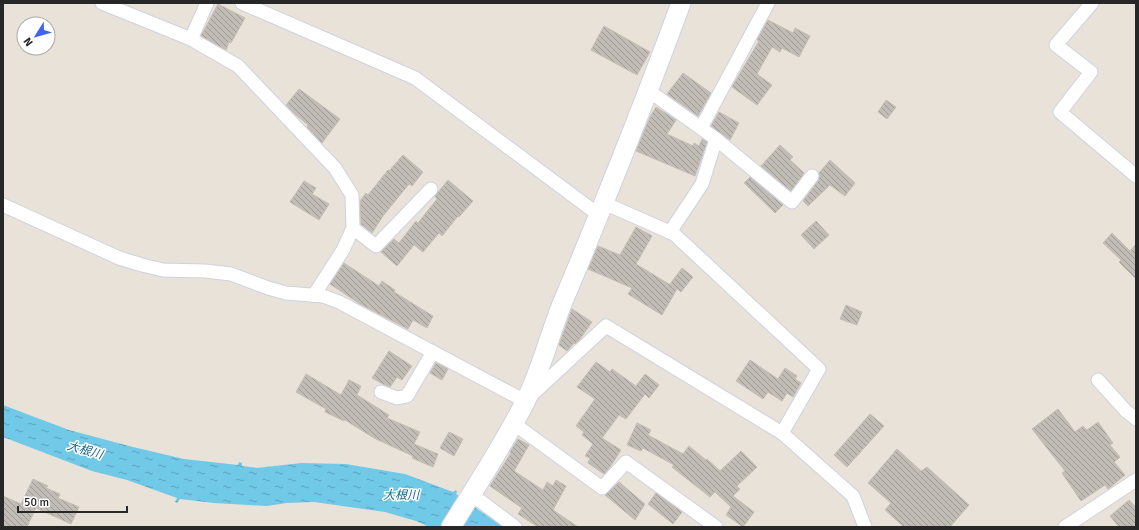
<svg xmlns="http://www.w3.org/2000/svg" width="1139" height="530" font-family="Signika,'Noto Sans JP',sans-serif">
  <style>
    .water { fill: url(#water-ripples) }
    .building { fill: url(#building-back-hatch); stroke: #c4beb3 }
    .lines { fill: none; stroke-linecap: round; stroke-linejoin: round }
    .street-casing { stroke: #ced2e0; stroke-width: 15 }
    .secondary-casing { stroke: #ced2e0; stroke-width: 21 }
    .street { stroke: #fff; stroke-width: 13 }
    .secondary { stroke: #fff; stroke-width: 19 }
    .labels { text-anchor: middle; stroke-width: 3; stroke-linejoin: round; paint-order: stroke }
    .water-label { font-size: 12px; font-style: italic; fill: #14668e; stroke: #fff }
  </style>
  <defs>
    <pattern id="water-ripples" width="26" height="14" patternUnits="userSpaceOnUse"><rect width="26" height="14" fill="#70c9e7"/><path d="M2 4q2-2 4 0t4 0M15 11q2-2 4 0t4 0" fill="none" stroke="#5ca3bb"/></pattern>
    <pattern id="building-back-hatch" width="6" height="6" patternUnits="userSpaceOnUse"><rect width="6" height="6" fill="#c1bcb6"/><path d="M-1 5l2 2M0 0l6 6M5-1l2 2" fill="none" stroke="#9d9994"/></pattern>
  </defs>
  <rect width="100%" height="100%" fill="#e9e2d9"/>
  <polygon class="water" points="3,405 69,430 133,447 184,459 238,465 239,462 242,463 242,466 257,468 301,463 346,464 405,474 453,492 456,490 457,492 456,494 503,527 429,527 416,521 385,512 314,502 287,503 267,506 214,503 180,499 177,503 175,502 177,498 127,480 92,471 3,437"/>
  <g class="building">
    <polygon points="218,4 245,18 231,43 229,42 226,50 201,36"/>
    <polygon points="768,20 793,33 795,28 810,36 799,57 782,48 780,52 772,47 757,74 772,85 757,105 732,87 759,41 757,40"/>
    <polygon points="604,26 650,52 637,75 591,50"/>
    <polygon points="683,73 711,93 698,116 667,94"/>
    <polygon points="299,89 340,119 322,143 307,127 308,125 296,115 286,105"/>
    <polygon points="886,100 896,107 887,119 878,112"/>
    <polygon points="656,107 676,120 667,134 693,146 694,143 699,146 702,139 707,142 695,176 636,151 650,117"/>
    <polygon points="719,112 739,123 730,140 711,126"/>
    <polygon points="780,145 793,157 790,160 804,173 791,191 761,166"/>
    <polygon points="403,155 423,172 412,186 409,184 383,216 372,233 361,224 360,201 366,193 368,195 388,170 389,171"/>
    <polygon points="830,160 855,183 845,196 830,185 808,206 803,201 818,181 819,173"/>
    <polygon points="750,177 783,205 775,213 744,183"/>
    <polygon points="448,180 473,201 459,217 458,216 442,236 439,233 423,252 414,245 397,266 381,252 394,239 399,243 416,221 418,223 437,199 435,196"/>
    <polygon points="304,181 316,188 312,194 329,204 319,220 290,202"/>
    <polygon points="816,221 829,235 814,249 801,235"/>
    <polygon points="636,227 652,236 636,264 677,289 670,284 682,268 693,277 681,292 677,289 662,315 628,294 632,288 588,269 598,246 620,255"/>
    <polygon points="1112,233 1130,251 1136,244 1136,279 1119,262 1121,260 1103,243"/>
    <polygon points="344,263 379,286 382,281 395,290 394,292 433,316 427,328 413,320 408,329 360,304 330,284"/>
    <polygon points="846,305 862,312 857,325 840,319"/>
    <polygon points="572,309 592,322 580,339 575,344 574,343 567,351 559,345"/>
    <polygon points="389,351 412,366 402,380 397,377 390,387 383,384 372,378"/>
    <polygon points="750,360 778,379 785,368 797,376 795,379 801,383 793,397 787,393 782,401 768,392 763,399 736,381"/>
    <polygon points="596,362 610,372 612,369 636,386 645,374 659,385 649,398 645,394 626,419 619,415 602,438 621,450 610,467 604,474 588,463 590,458 585,456 593,444 582,435 584,432 576,426 595,399 577,387"/>
    <polygon points="436,363 448,369 442,380 430,373"/>
    <polygon points="306,374 341,395 349,380 361,386 357,395 389,415 387,418 420,432 414,444 438,454 433,467 412,458 413,456 374,438 345,420 344,421 325,412 326,409 296,392"/>
    <polygon points="1058,409 1075,432 1083,426 1087,430 1098,422 1113,443 1110,445 1120,457 1114,462 1125,475 1108,489 1105,485 1081,501 1062,473 1065,471 1032,429"/>
    <polygon points="870,414 884,426 847,467 834,455"/>
    <polygon points="637,423 651,430 648,435 683,454 689,446 706,460 707,459 720,471 741,451 757,467 737,486 740,489 733,496 754,512 743,527 726,515 731,507 715,492 710,497 672,467 674,465 643,448 641,451 627,445"/>
    <polygon points="449,432 463,439 454,456 440,448"/>
    <polygon points="518,439 529,445 514,471 543,490 547,482 553,486 556,480 566,486 553,510 578,527 538,527 518,514 522,508 490,486 511,453 510,452"/>
    <polygon points="897,449 921,471 927,467 969,505 950,527 904,527 885,510 891,503 868,483"/>
    <polygon points="33,479 48,486 46,488 60,494 58,498 79,507 71,524 36,508 27,527 3,527 3,496 21,504"/>
    <polygon points="619,482 645,504 635,520 605,495"/>
    <polygon points="656,493 682,512 673,524 648,504"/>
    <polygon points="1129,500 1136,507 1136,527 1119,527 1110,516"/>
  </g>
  <g class="lines">
    <defs>
      <g id="street">
        <polyline points="102,3 191,39 207,3"/>
        <polyline points="242,3 415,78 599,215"/>
        <polyline points="1092,3 1056,45 1091,72 1060,112 1136,176"/>
        <polyline points="191,39 238,66 335,168 352,195 353,228 343,250 314,295"/>
        <polyline points="649,91 716,139 702,184 670,232"/>
        <polyline points="701,128 768,3"/>
        <polyline points="716,139 792,202 812,176"/>
        <polyline points="604,203 674,234 819,369 782,433"/>
        <polyline points="3,205 119,258 142,265 163,270 205,271 231,274 268,288 286,293 323,296 339,302 525,401 606,326 782,433 853,496 865,527"/>
        <polyline points="353,228 376,246 431,189"/>
        <polyline points="1098,380 1126,411 1136,419"/>
        <polyline points="381,392 397,398 407,396 433,352"/>
        <polyline points="513,423 602,488 626,462 716,527"/>
        <polyline points="471,494 515,527"/>
        <polyline points="1065,527 1136,480"/>
      </g>
      <path id="secondary" d="M451 527C476 486 503 446 525 402 541 371 549 336 562 304 604 204 644 104 681 3"/>
    </defs>
    <use href="#street" class="street-casing"/>
    <use href="#secondary" class="secondary-casing"/>
    <use href="#street" class="street"/>
    <use href="#secondary" class="secondary"/>
  </g>
  <g class="labels">
    <g class="water-label">
      <text transform="translate(85 450) rotate(16)" y="4">大根川</text>
      <text x="401" y="499">大根川</text>
    </g>
  </g>
  <rect width="1139" height="530" fill="none" stroke="#272727" stroke-width="8"/>
  <g transform="translate(36 36) rotate(233)"><circle r="19" fill="#ffffff" stroke="#a9a9a9"/>
  <path d="M0-3L7 15L0 10L-7 15Z" fill="#4064ef"/>
  <text y="-6" font-size="11" font-weight="bold" text-anchor="middle" fill="#272727">N</text>
  </g>
  <path d="M18 506v6h109v-6" fill="none" stroke="#272727" stroke-width="2"/>
  <text x="24" y="506" font-size="12" fill="#272727" stroke="#ffffff" stroke-width="3" paint-order="stroke">50 m</text>
</svg>
